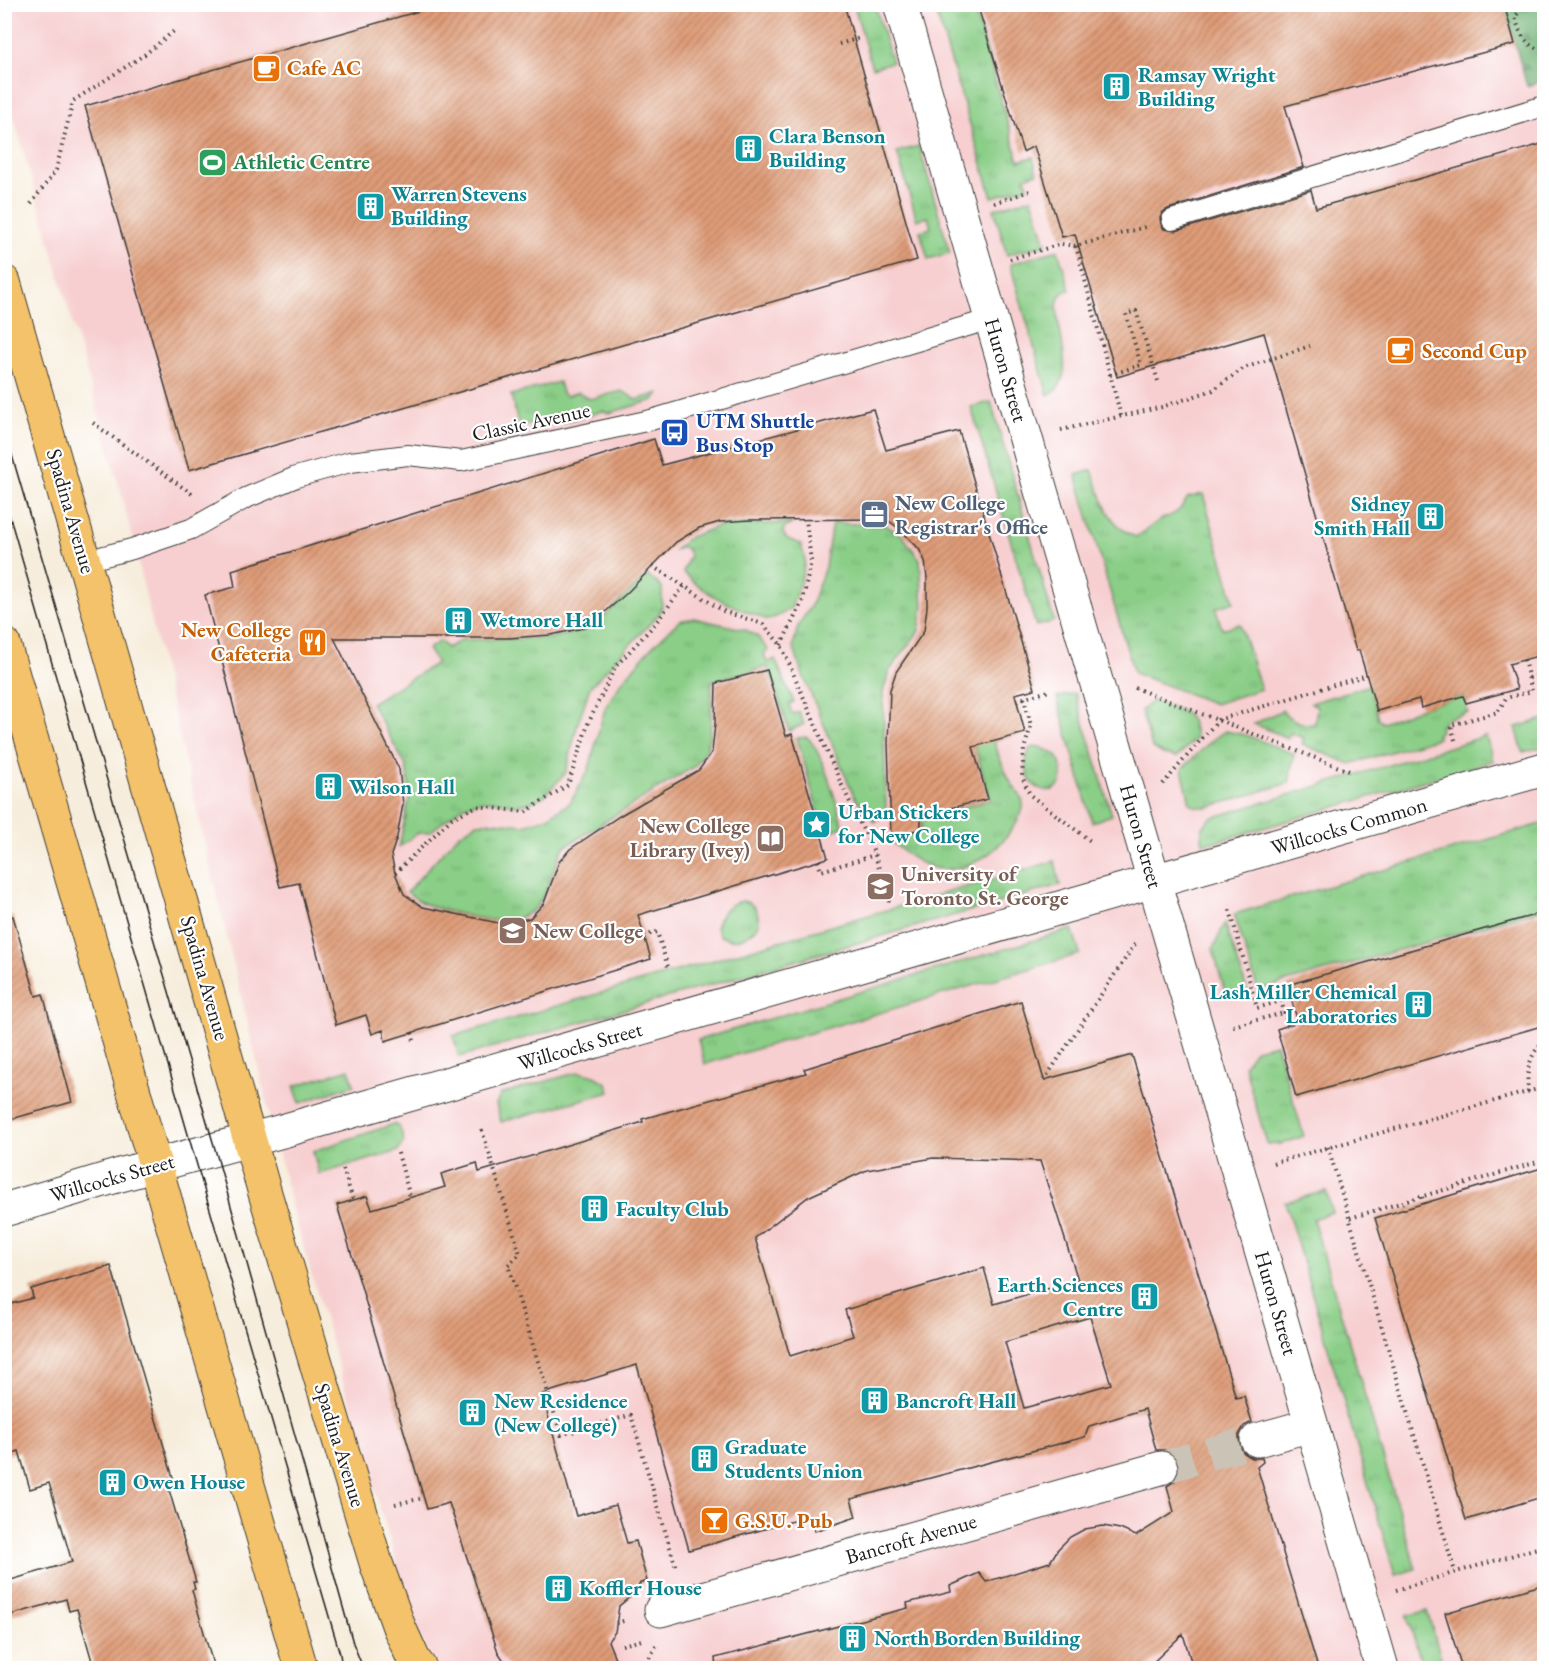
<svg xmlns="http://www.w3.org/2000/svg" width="1549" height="1673" font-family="'EB Garamond',serif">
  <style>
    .built { fill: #f7cfd0 }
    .grass { fill: url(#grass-tufts); stroke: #537552; stroke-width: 1.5 }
    .forest { fill: url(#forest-firs); stroke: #466648; stroke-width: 1.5 }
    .building { fill: url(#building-hatch); fill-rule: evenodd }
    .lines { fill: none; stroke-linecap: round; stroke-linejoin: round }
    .street-tunnel { stroke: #cbc3b6; stroke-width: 33; stroke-dasharray: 33 16; stroke-linecap: butt }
    .lane-casing { stroke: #3d3b39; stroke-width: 22 }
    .street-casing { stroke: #3d3b39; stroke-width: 35 }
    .primary-casing { stroke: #3d3b39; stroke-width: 35 }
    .path { stroke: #3d3b39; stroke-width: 4; stroke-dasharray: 1.5 4.5; stroke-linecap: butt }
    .lane { stroke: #fff; stroke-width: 20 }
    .street { stroke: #fff; stroke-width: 33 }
    .primary { stroke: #f3c26a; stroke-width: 33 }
    .tram { stroke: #1c1c1c; stroke-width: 1.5 }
    .labels { text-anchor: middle; stroke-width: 4.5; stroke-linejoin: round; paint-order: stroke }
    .food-label { font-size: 21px; font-weight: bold; fill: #c56008; stroke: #fff; text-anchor: start }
    .culture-label { font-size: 21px; font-weight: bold; fill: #0d838f; stroke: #fff; text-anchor: start }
    .leisure-label { font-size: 21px; font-weight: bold; fill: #27864d; stroke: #fff; text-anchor: start }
    .street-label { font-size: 21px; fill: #1c1c1c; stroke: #fff }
    .transit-label { font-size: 21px; font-weight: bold; fill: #164399; stroke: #fff; text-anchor: start }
    .service-label { font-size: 21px; font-weight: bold; fill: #4e5e75; stroke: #fff; text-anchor: start }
    .education-label { font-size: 21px; font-weight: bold; fill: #785e54; stroke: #fff; text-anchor: start }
  </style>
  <defs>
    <pattern id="grass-tufts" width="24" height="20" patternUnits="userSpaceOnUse" patternTransform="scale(1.5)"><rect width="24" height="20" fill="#8ace87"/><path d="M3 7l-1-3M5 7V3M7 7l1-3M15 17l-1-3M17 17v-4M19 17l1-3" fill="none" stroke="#76b074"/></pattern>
    <pattern id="forest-firs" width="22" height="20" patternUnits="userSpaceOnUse" patternTransform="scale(1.5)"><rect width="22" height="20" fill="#6fb174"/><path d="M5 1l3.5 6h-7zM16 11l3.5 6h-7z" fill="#5a8f5e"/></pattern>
    <pattern id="building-hatch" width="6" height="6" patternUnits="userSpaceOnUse" patternTransform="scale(1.5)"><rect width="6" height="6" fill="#df9c78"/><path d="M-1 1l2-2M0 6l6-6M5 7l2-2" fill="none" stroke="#b47e62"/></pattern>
  </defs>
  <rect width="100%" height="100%" fill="#fff"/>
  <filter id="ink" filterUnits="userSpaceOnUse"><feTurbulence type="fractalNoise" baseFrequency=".0167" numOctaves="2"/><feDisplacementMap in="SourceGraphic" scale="12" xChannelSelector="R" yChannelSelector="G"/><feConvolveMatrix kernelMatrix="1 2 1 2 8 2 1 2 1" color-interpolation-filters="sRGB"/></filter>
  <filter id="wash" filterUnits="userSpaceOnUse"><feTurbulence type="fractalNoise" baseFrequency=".008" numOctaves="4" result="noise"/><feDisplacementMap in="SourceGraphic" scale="24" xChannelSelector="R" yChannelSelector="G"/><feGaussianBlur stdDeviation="1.35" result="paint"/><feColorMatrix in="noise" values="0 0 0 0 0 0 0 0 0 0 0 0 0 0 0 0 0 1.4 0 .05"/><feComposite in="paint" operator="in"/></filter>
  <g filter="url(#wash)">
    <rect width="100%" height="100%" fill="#f7eddc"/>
    <polygon class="built" points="4,5 1544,5 1544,1668 437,1668 416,1630 290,1201 122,496 5,86"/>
    <g class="grass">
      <polygon points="854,5 875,5 892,62 872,68"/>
      <polygon points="934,5 973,5 1019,161 1033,157 1037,173 1025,177 1028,187 992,197"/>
      <polygon points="919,146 950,253 928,259 920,231 931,228 928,217 917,220 897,152"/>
      <polygon points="1032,198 1046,244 1007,255 994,209"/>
      <path d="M1058 250 1070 290C1034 294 1090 376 1048 395L1010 264Z"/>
      <polygon points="559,382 562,393 566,396 578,392 590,399 622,391 637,400 659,393 654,400 609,413 603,411 564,422 555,417 519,427 511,395"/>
      <polygon points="991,402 1054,621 1036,626 971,407"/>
      <path d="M1092 470C1101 496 1108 527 1136 537 1144 532 1150 527 1157 522 1171 512 1177 519 1187 498L1203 494 1234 602 1216 608 1222 629 1240 624 1261 689 1215 704 1134 673 1076 475Z"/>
      <path d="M793 523 784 528 783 533 787 539 801 544 805 560 802 577 791 608 780 615 768 620C736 608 707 597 683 572L690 555 687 549 682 547 673 551 690 537 721 525Z"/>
      <polygon points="832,523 885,525 902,535 920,559 923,607 919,631 890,670 883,692 886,813 874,822 854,796 802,673 793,646 798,626 811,606 825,567"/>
      <polygon points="647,575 662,587 662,607 659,614 590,687 577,726 566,773 544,796 528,804 513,805 496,801 478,801 461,808 430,832 416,834 399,847 410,794 406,766 371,703 437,663 428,649 440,641 447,648 462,640 551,638 585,630 606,615"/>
      <path d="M694 618 746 630 757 636 768 650 764 654 767 663 775 659 794 702 789 704 792 714 799 712 804 724 789 731 768 667 712 681 711 724 707 749 695 766 564 847C553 865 550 889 537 906 530 915 515 920 504 921 491 922 435 909 423 903 417 900 412 896 407 892L457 836 477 823 495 822 524 825 546 818 570 803 589 769 605 708 620 684 650 649 679 621Z"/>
      <path d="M1370 685 1378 719 1383 723 1421 708 1463 696 1468 712 1443 720 1444 724 1440 726 1441 731 1436 734 1438 738 1350 764 1302 744 1304 738 1290 733 1288 738 1254 724 1282 710C1290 721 1303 725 1315 724L1317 706 1311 703Z"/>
      <polygon points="1075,693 1112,815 1092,822 1057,698"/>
      <path d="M1152 701C1179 710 1191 707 1196 738L1177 757 1163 754 1152 747 1141 711Z"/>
      <path d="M984 706C992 732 998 761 1012 784 1017 792 1024 797 1023 808 1022 815 1016 823 1012 829 997 852 966 875 935 868 917 864 903 851 889 840L922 831V817L991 800 964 712Z"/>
      <polygon points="1544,719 1544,747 1523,752 1516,727"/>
      <polygon points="1225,731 1246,735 1294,754 1289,783 1209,807 1197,807 1190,803 1182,769 1211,741"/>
      <path d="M1486 736 1493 761 1215 842 1203 843C1200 831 1202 826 1211 818Z"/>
      <path d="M807 737C822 750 838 807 843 827L824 833 797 738Z"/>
      <path d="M1040 747 1057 755C1081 809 1009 797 1030 748Z"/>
      <polygon points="1544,823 1544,909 1258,990 1234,914"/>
      <polygon points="1055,861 1060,885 459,1057 453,1036"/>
      <path d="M743 901C756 904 758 911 759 924 749 937 736 944 720 936L716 927C722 911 726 904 743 901Z"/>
      <polygon points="1225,923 1247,990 1226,996 1213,949"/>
      <polygon points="1072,929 1080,954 705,1064 698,1040"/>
      <polygon points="1276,1044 1304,1136 1282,1144 1267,1144 1244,1065 1256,1049"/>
      <polygon points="349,1069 354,1085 300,1103 294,1086"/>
      <polygon points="579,1072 595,1076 607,1083 610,1092 501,1122 496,1104 501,1094"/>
      <polygon points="394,1124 400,1128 404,1141 398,1151 319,1174 313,1151"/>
      <polygon points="1326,1191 1332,1212 1313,1219 1416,1569 1395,1575 1285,1202"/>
      <polygon points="1427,1611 1444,1668 1423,1668 1407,1616"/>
    </g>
    <polygon class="forest" points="1504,5 1544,5 1544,81 1527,86"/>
    <g id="blocks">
      <g class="building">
        <polygon points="444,4 844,4 917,260 189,470 85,106"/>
        <polygon points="977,4 1504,4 1515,44 1285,106 1304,167 1168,209 1163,212 1160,218 1161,224 1164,229 1176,231 1311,190 1316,208 1545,143 1545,654 1509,664 1517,689 1466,703 1463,696 1421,708 1419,699 1377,711 1359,650 1356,651 1264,333 1117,377 1075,234 1062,237 1034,146 1023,152"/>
        <polygon points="873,409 886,450 959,431 1035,689 1015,694 1025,733 973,747 988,799 921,815 921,829 891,837 888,743 890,690 896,672 924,631 927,607 927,578 925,561 919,549 901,530 886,519 750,520 720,522 699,528 676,542 627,593 604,613 583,628 551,635 509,638 334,638 399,769 403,804 397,837 391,855 395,873 404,894 423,907 503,924 530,918 544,903 559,862 570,849 621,815 699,770 712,752 715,724 716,683 767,670 786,736 792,734 828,858 638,915 651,959 385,1041 383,1030 372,1034 366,1015 336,1025 299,883 280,887 205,595 235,587 232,570 654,439 662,465"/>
        <polygon points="1545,912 1545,1025 1296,1097 1277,1029 1298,1022 1287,985"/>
        <polygon points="13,916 36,996 43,994 72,1102 4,1121 4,917"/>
        <path d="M1021 1001 1044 1080 1132 1055 1236 1398 1244 1396 1252 1422 1244 1426 1239 1435V1446L1244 1453 1252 1458H1262L1263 1462 1257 1467 1318 1668H1193L1183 1634 1147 1668H716L715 1658 908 1608 907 1603 951 1592 950 1586 979 1573 986 1582 1050 1562 1058 1549 1070 1537 1085 1529 1103 1526 1120 1529 1136 1536 1174 1512 1167 1486 1175 1481 1179 1473V1463L1174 1454 1165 1450H1156L1145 1409 1089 1426 1085 1437 851 1499 856 1517 815 1531 811 1516 689 1550 637 1365 542 1394 576 1516 616 1505 627 1543 636 1541 647 1581 640 1583 636 1592 619 1606 615 1632 608 1641 619 1668H509L498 1652 449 1503 427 1509 337 1205 367 1196 372 1209 445 1187 441 1174 477 1163 479 1172 643 1122 642 1119 806 1073 804 1069ZM933 1158 1040 1161 1078 1280 994 1304 984 1268 845 1310 853 1336 790 1356 755 1238 808 1197 867 1170ZM1090 1317 1111 1384 1024 1408 1005 1342Z"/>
        <polygon points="1545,1167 1545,1496 1466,1520 1375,1218"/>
        <polygon points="111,1266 174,1481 167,1483 196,1582 193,1582 195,1589 192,1590 214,1668 94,1668 77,1609 69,1611 66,1599 4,1617 4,1582 72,1562 49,1483 30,1489 19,1451 4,1456 4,1306 33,1298 31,1289"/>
        <polygon points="1545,1584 1545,1668 1462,1668 1445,1613"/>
      </g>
    </g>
  </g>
  <g filter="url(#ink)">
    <use href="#blocks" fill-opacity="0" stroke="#3d3b39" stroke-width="1.5"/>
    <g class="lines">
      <polyline class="street-tunnel" points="1161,1468 1257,1440"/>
      <defs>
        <g id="lane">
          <polyline points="1172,220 1544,106"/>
          <polyline points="85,561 132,549 191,529 246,498 296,477 350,462 408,455 461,461 651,420 991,319"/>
        </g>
        <g id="street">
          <polyline points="900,4 1382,1668"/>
          <polyline points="4,1210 120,1175 286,1130 1544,769"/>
          <polyline points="1257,1440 1311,1425"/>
          <polyline points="661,1610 1161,1468"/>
        </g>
        <g id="primary">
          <polyline points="4,282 264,1190 376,1563 399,1627 414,1660 420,1668"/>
          <polyline points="4,644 301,1668"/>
        </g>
      </defs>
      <use href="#lane" class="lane-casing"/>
      <use href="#street" class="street-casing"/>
      <use href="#primary" class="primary-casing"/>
      <g class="path">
        <path d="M1525 4 1515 17C1520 34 1526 47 1544 51"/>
        <polyline points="839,44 860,38"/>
        <polyline points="994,203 1033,190"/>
        <polyline points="31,204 56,170 73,101 144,55 174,31"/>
        <polyline points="1076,246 1121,416"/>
        <polyline points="1010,259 1061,244 1076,246 1145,227"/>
        <polyline points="1110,375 1141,365 1126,314 1136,311 1158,381"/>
        <polyline points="93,423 192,494"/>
        <polyline points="1061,430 1162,407 1213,390 1244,368 1310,346"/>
        <polyline points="652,566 684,586"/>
        <polyline points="781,645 803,600 811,561 806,519"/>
        <polyline points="1529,678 1544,674"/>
        <polyline points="1135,688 1349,771"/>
        <polyline points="1024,698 1031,726 1024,749 1022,776 1030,795 1093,843"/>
        <polyline points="1017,700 1049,691"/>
        <polyline points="1455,740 1451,725 1498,712 1506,698 1532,691 1524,660"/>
        <polyline points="1163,784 1218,720 1367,675"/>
        <polyline points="818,861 821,871 875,855"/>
        <polyline points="395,873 452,818 477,806 525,812 568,785 588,724 615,667 655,624 684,586 725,612 763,624 781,645 838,777 875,855 889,902"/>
        <polyline points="1230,910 1257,1008 1281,1001 1288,1025"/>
        <polyline points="644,936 657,932 668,967"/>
        <polyline points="1233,1026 1284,1013"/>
        <polyline points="412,1033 414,1041"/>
        <polyline points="1044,1080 1135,944"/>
        <path d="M1528 1092C1526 1073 1529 1054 1544 1041"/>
        <polyline points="482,1130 520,1254 508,1265 561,1435 631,1415 676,1568"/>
        <polyline points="1328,1147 1455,1572"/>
        <polyline points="398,1153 410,1197"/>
        <polyline points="1273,1163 1541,1088"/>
        <polyline points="343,1169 353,1200"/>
        <polyline points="1422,1197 1424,1204"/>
        <polyline points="1350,1218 1544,1160"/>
        <polyline points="395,1504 424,1498"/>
        <polyline points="1396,1590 1544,1546"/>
        <polyline points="616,1623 627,1620"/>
        <polyline points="622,1645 642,1640"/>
        <polyline points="643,1668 656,1646"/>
      </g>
      <use href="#lane" class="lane"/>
      <use href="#street" class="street"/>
      <use href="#primary" class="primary"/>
      <g class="tram">
        <polyline points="4,428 215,1149 353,1643 363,1668"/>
        <polyline points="4,497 194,1155 340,1654 342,1668"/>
      </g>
    </g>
  </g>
  <defs>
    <symbol id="cafe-square" viewBox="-11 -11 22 22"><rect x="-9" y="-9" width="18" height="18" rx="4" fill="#e8710a" stroke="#fff"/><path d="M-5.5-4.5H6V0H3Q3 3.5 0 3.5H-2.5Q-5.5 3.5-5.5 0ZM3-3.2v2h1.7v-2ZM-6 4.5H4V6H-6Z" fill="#fff"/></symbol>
    <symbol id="building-square" viewBox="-11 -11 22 22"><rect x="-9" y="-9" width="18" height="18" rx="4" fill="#0f9aa8" stroke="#fff"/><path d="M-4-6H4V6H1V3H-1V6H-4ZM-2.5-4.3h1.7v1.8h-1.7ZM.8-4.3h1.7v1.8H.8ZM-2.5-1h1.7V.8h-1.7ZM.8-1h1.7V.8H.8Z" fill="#fff"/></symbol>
    <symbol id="stadium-square" viewBox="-11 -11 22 22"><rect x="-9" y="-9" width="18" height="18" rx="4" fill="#2e9e5b" stroke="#fff"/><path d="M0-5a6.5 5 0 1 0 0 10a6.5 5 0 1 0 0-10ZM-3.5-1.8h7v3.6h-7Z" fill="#fff"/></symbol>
    <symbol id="bus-square" viewBox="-11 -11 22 22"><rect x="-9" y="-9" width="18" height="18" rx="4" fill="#1a4fb4" stroke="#fff"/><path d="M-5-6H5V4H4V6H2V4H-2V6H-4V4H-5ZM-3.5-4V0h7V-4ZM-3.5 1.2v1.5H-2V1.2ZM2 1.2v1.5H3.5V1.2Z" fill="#fff"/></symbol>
    <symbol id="office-square" viewBox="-11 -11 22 22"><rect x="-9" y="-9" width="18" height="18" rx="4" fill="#5c6f8a" stroke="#fff"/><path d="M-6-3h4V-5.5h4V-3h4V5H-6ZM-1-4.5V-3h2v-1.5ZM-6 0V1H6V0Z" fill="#fff"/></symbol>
    <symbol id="restaurant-square" viewBox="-11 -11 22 22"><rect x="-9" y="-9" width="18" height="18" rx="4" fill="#e8710a" stroke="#fff"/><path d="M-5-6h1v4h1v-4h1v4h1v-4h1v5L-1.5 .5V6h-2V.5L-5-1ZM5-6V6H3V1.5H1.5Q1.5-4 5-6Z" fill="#fff"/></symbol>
    <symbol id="sight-square" viewBox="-11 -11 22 22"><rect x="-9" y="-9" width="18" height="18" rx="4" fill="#0f9aa8" stroke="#fff"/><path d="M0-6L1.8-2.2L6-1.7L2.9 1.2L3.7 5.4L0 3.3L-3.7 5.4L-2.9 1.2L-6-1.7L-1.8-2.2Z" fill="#fff"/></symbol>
    <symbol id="library-square" viewBox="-11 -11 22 22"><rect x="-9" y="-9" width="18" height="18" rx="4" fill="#8d6e63" stroke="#fff"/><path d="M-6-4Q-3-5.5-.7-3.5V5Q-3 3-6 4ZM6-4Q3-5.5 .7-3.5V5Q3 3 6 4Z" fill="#fff"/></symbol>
    <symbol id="university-square" viewBox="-11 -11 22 22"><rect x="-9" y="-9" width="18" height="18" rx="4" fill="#8d6e63" stroke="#fff"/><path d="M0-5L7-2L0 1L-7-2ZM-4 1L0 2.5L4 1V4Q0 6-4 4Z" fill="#fff"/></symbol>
    <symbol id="bar-square" viewBox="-11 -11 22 22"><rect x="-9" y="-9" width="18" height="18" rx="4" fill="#e8710a" stroke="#fff"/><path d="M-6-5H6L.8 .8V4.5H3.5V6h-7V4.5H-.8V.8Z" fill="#fff"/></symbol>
  </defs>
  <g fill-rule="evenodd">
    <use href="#cafe-square" x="250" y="52" width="33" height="33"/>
    <use href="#building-square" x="1100" y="70" width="33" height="33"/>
    <use href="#building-square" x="732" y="132" width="33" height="33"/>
    <use href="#stadium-square" x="196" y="146" width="33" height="33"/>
    <use href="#building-square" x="354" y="190" width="33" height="33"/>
    <use href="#cafe-square" x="1384" y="334" width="33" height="33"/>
    <use href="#bus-square" x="658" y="416" width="33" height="33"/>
    <use href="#office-square" x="858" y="498" width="33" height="33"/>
    <use href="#building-square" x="1414" y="500" width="33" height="33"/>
    <use href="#building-square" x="442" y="604" width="33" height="33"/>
    <use href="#restaurant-square" x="296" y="626" width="33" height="33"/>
    <use href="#building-square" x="312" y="770" width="33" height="33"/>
    <use href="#sight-square" x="800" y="808" width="33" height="33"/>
    <use href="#library-square" x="754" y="822" width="33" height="33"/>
    <use href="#university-square" x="864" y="870" width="33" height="33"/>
    <use href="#university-square" x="496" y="914" width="33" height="33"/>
    <use href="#building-square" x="1402" y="988" width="33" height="33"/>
    <use href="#building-square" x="578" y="1192" width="33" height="33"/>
    <use href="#building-square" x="1128" y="1280" width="33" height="33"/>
    <use href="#building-square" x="858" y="1384" width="33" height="33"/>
    <use href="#building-square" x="456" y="1396" width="33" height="33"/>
    <use href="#building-square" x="688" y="1442" width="33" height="33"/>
    <use href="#building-square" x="96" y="1466" width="33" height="33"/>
    <use href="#bar-square" x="698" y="1504" width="33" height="33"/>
    <use href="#building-square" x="542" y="1572" width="33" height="33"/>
    <use href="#building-square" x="836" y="1622" width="33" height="33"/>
  </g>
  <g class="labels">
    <g class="food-label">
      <text x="287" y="75">Cafe AC</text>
      <text x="1422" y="358">Second Cup</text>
      <text x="291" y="637" text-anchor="end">New College<tspan x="291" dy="24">Cafeteria</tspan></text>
      <text x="735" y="1528">G.S.U. Pub</text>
    </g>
    <g class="culture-label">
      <text x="1138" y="82">Ramsay Wright<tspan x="1138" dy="24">Building</tspan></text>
      <text x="769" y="143">Clara Benson<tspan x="769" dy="24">Building</tspan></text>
      <text x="391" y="201">Warren Stevens<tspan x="391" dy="24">Building</tspan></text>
      <text x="1410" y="511" text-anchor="end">Sidney<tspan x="1410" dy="24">Smith Hall</tspan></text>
      <text x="480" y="627">Wetmore Hall</text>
      <text x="349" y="794">Wilson Hall</text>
      <text x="838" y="819">Urban Stickers<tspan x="838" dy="24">for New College</tspan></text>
      <text x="1397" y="999" text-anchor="end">Lash Miller Chemical<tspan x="1397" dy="24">Laboratories</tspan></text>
      <text x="616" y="1216">Faculty Club</text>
      <text x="1123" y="1292" text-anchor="end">Earth Sciences<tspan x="1123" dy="24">Centre</tspan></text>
      <text x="494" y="1408">New Residence<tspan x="494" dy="24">(New College)</tspan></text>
      <text x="896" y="1408">Bancroft Hall</text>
      <text x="725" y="1454">Graduate<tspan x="725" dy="24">Students Union</tspan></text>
      <text x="133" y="1489">Owen House</text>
      <text x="579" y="1595">Koffler House</text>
      <text x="874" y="1645">North Borden Building</text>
    </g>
    <g class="leisure-label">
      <text x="233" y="169">Athletic Centre</text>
    </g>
    <g class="street-label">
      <text transform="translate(1006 370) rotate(74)" y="7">Huron Street</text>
      <text transform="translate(531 422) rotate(-12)" y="7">Classic Avenue</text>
      <text transform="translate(71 511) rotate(74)" y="7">Spadina Avenue</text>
      <text transform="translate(1349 826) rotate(-16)" y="7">Willcocks Common</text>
      <text transform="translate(1141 836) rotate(74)" y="7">Huron Street</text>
      <text transform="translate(205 978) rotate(74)" y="7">Spadina Avenue</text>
      <text transform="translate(580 1046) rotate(-16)" y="7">Willcocks Street</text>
      <text transform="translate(112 1178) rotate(-16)" y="7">Willcocks Street</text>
      <text transform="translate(1276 1303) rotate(74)" y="7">Huron Street</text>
      <text transform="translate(340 1445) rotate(73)" y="7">Spadina Avenue</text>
      <text transform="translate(911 1539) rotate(-16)" y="7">Bancroft Avenue</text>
    </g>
    <g class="transit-label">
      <text x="696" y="428">UTM Shuttle<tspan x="696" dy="24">Bus Stop</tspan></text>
    </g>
    <g class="service-label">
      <text x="895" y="510">New College<tspan x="895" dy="24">Registrar's Office</tspan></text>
    </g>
    <g class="education-label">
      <text x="750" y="833" text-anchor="end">New College<tspan x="750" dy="24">Library (Ivey)</tspan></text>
      <text x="901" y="881">University of<tspan x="901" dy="24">Toronto St. George</tspan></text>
      <text x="533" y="938">New College</text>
    </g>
  </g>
  <rect width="1549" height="1673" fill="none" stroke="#fff" stroke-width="24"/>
</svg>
